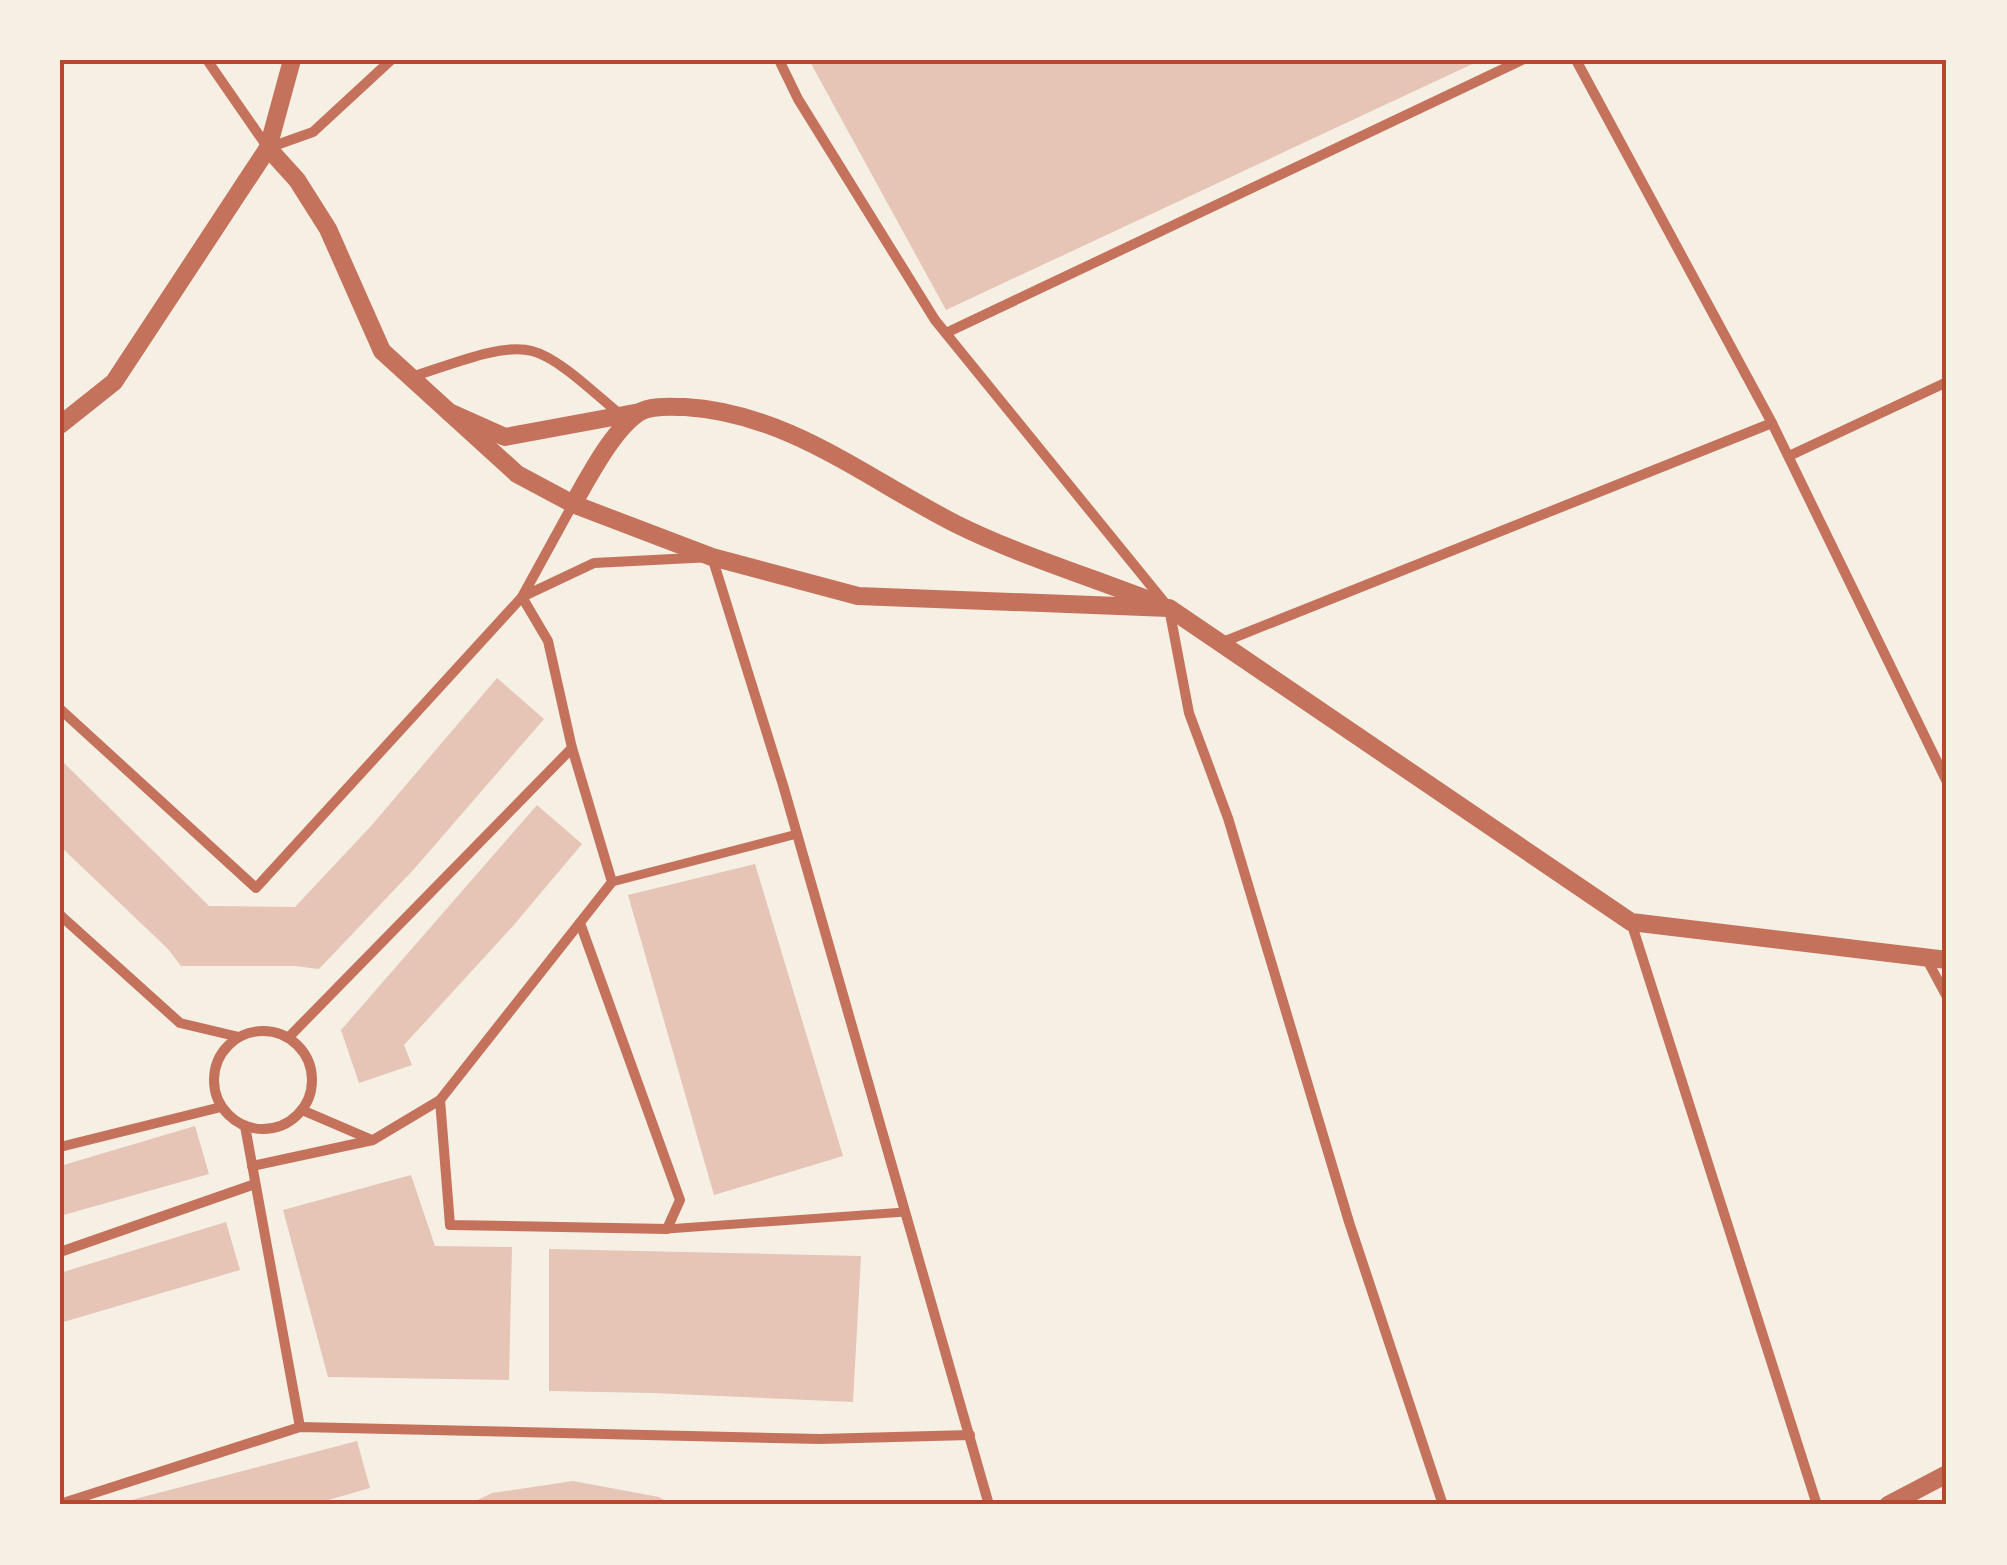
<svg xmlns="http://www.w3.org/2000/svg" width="2007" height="1565" font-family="'Varela Round',sans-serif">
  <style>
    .building { fill: #e6c5b7 }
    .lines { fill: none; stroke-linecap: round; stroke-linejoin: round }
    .pedestrian { stroke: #c5725c; stroke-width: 9 }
    .minor { stroke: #c5725c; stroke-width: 10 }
    .tertiary { stroke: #c5725c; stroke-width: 18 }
    .neatline { fill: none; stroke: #b5482f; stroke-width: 4 }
  </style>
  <rect width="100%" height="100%" fill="#f6efe4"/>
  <g class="building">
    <polygon points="809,60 1481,60 946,310"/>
    <polygon points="497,678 544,719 415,868 319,969 295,966 181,966 168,949 60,846 60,765 63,762 209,906 295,907 371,826"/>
    <polygon points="537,805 582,844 513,926 404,1045 412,1065 359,1083 341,1030"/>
    <polygon points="755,864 843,1156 714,1195 628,895"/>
    <polygon points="195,1126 209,1174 60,1216 60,1166"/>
    <polygon points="411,1175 435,1246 512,1247 509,1380 328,1377 283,1210"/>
    <polygon points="226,1222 240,1270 60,1323 60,1273"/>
    <polygon points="549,1249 861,1256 853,1402 653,1393 549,1391"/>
    <polygon points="357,1441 370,1488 311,1505 112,1505"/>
    <polygon points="573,1481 659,1497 673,1505 467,1505 492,1493"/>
  </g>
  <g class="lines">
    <g class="pedestrian">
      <polyline points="612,882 797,834"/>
      <polyline points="667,1229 905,1212"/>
    </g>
    <g class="minor">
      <polyline points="207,60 268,148 313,132 391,60"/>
      <polyline points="779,60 798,99 935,320 1169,608 1189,713 1228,818 1349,1222 1443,1505"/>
      <polyline points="1576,60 1772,423 1947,782"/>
      <polyline points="946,333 1522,60"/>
      <path d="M411 377C443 368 501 342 532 351 560 358 598 397 621 415"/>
      <polyline points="1789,456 1947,382"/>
      <polyline points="522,597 594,563 712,557 783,785 989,1505"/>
      <polyline points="1223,642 1772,423"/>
      <polyline points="60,709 256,888 522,597 573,504"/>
      <polyline points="60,915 180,1023 239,1037"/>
      <polyline points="1631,922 1817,1505"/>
      <polyline points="1926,958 1947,997"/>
      <circle cx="263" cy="1080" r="49"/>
      <polyline points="288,1038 572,748 548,641 522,597"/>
      <polyline points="440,1100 450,1225 667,1229 680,1200 580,923"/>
      <polyline points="302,1110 372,1140"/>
      <polyline points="245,1126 300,1427"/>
      <polyline points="60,1147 221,1107"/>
      <polyline points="252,1166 373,1140 440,1100 612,882 572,748"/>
      <polyline points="60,1252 255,1184"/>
      <polyline points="60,1504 300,1427 820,1439 970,1435"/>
    </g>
    <g class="tertiary">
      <polyline points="268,148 297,180 328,229 382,351 449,412 505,437 640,412"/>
      <polyline points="449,412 517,474 573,504 712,557 858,596 1169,608 1631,922 1947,960"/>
      <polyline points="60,425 114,382 268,148 292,60"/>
      <path d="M573 504C589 477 613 429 640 412 652 405 672 407 685 407 788 413 867 479 956 524 1016 554 1091 577 1154 602"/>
      <polyline points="1888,1505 1947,1474"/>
    </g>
  </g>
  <rect width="2007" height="1565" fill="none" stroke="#f6efe4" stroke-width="125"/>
  <rect x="62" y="62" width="1882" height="1440" class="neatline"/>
</svg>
